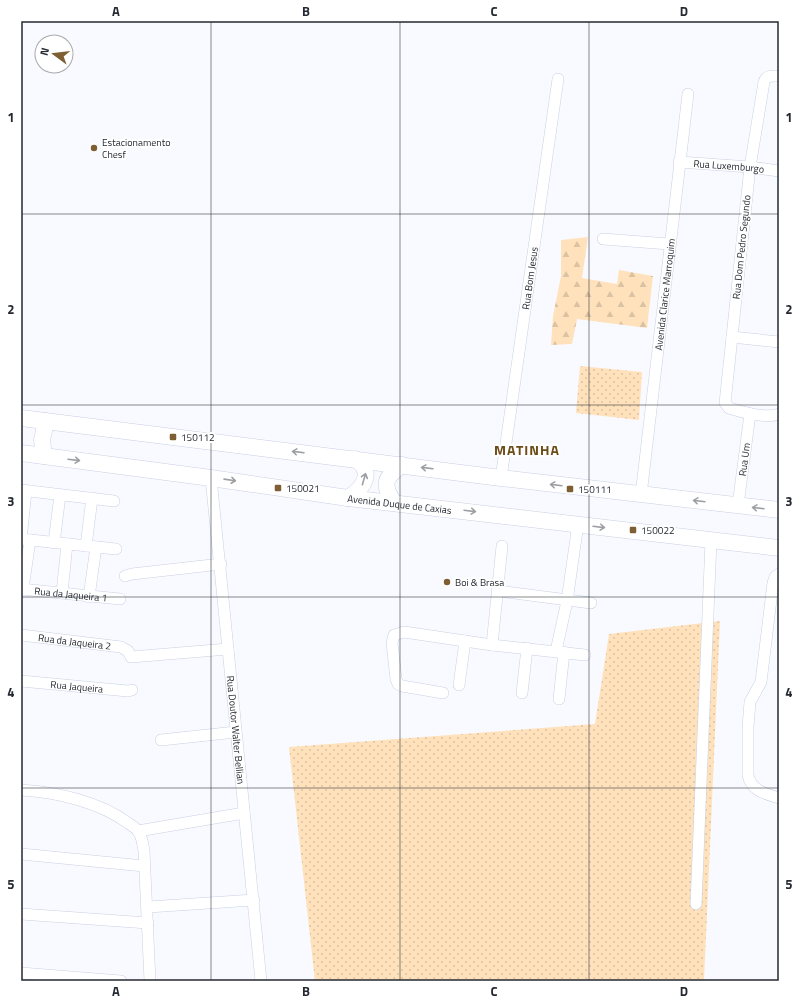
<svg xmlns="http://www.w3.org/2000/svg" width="800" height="1002" font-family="'Titillium Web',sans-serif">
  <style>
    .grass { fill: url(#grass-dots) }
    .forest { fill: url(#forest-firs) }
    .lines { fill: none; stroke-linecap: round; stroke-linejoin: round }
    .minor-casing { stroke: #c8d0e5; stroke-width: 12 }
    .highway-casing { stroke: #c8d0e5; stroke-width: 17 }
    .minor { stroke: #fff; stroke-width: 11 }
    .highway { stroke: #fff; stroke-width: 16 }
    .oneway { stroke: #9d9fa2 }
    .grid { fill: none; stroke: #252931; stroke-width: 1; stroke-opacity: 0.55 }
    .poi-dot { fill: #7d5f33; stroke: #fff; stroke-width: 1.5 }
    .labels { text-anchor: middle; stroke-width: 4; stroke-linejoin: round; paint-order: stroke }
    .poi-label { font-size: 10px; fill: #252931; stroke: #fff; text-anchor: start }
    .street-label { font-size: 10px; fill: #252931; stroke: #fff }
    .district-label { font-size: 14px; font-weight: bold; letter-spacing: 1px; fill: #6d4c18; stroke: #fff }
    .neatline { fill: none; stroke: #252931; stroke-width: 1.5 }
    .grid-label { font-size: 13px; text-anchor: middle; font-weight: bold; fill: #252931 }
  </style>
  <defs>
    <pattern id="grass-dots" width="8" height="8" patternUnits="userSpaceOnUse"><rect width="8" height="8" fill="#ffe2bc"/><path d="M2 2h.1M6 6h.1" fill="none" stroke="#dac2a2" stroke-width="1.8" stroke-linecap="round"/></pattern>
    <pattern id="forest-firs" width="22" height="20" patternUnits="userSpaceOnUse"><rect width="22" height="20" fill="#ffe2bc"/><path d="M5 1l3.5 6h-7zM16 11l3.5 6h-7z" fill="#dac2a2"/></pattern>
  </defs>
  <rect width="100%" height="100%" fill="#f9faff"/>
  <g class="grass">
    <polygon points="580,366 642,372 639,420 576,413"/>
    <polygon points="720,621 704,981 315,981 289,747 595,724 609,634"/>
  </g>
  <polygon class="forest" points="588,237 582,278 617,284 619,270 653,276 647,328 577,319 572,344 551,345 553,316 561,276 561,240"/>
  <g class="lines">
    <defs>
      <g id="minor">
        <path d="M779 76C773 76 766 75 764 82L750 167 725 403 729 408C741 412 767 419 779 414"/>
        <path id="s1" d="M679 162 750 167 779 171"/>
        <polyline points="603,239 669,244"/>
        <polyline points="732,337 779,342"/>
        <path id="s2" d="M211 478 261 981"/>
        <path id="s3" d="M501 478 558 79"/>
        <polyline points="21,490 114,501"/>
        <path id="s4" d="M641 495 688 94"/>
        <path id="s5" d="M738 505 750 414"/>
        <polyline points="21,539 116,549"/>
        <polyline points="21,539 26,491"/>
        <polyline points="54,543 60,495"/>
        <polyline points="86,546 92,498"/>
        <path d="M779 574 775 577 773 583 761 682 750 702 748 727V775C751 791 766 794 779 798"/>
        <polyline points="125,576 132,574 221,564"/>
        <path id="s6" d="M21 589 120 599"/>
        <polyline points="23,589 30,540"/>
        <polyline points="498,591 591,603"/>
        <polyline points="62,593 67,544"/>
        <polyline points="89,597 96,547"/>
        <path id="s7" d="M21 635 121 647 128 651 131 657 228 649"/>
        <polyline points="492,645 502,546"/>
        <polyline points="556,651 567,601 578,524"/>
        <path id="s8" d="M21 681 128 691 132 690"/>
        <polyline points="459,685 465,641"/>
        <polyline points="443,693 402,686 398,684 396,679 392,643 394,635 404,632 492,645 585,655"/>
        <polyline points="522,693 527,648"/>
        <polyline points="559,699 564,652"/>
        <polyline points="161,740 236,732"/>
        <path d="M21 790C56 792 100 802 128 823 131 825 136 828 138 831 142 836 143 845 144 851L150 981"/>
        <polyline points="138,831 244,813"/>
        <polyline points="21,854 144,866"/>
        <polyline points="696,904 711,541"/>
        <polyline points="148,907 254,900"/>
        <polyline points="21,914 148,923"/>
        <polyline points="21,973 121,981"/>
      </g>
      <g id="highway">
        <polyline points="21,418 501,478 779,510"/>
        <path id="s9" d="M21 453 211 478 348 498 779 548"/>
        <polyline points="44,456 42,440 46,421"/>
        <path d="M348 498C364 488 375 471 355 459"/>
        <path d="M394 503C382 484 384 478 402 465"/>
      </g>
    </defs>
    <use href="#minor" class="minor-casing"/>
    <use href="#highway" class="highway-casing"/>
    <use href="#minor" class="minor"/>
    <use href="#highway" class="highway"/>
  </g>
  <defs><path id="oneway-shaft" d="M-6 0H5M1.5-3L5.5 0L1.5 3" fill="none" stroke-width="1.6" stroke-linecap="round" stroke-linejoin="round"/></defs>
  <g class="oneway">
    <use href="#oneway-shaft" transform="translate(298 452) rotate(-173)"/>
    <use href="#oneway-shaft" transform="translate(74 460) rotate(7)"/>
    <use href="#oneway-shaft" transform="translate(427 468) rotate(-173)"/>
    <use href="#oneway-shaft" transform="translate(364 479) rotate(-74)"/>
    <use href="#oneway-shaft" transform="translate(230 480) rotate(8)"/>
    <use href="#oneway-shaft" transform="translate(556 485) rotate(-173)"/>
    <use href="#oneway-shaft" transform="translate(699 501) rotate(-173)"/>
    <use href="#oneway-shaft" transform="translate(758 508) rotate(-173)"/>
    <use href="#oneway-shaft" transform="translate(470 511) rotate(7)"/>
    <use href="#oneway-shaft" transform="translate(599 527) rotate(7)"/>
  </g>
  <path class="grid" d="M211 21V981M400 21V981M589 21V981M21 214H779M21 405H779M21 597H779M21 788H779"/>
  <g class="poi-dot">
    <circle cx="94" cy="148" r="4"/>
    <rect x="169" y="433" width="8" height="8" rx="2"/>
    <rect x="274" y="484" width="8" height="8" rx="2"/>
    <rect x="566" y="485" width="8" height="8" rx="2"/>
    <rect x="629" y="526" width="8" height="8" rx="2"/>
    <circle cx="447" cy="582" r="4"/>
  </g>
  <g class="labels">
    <g class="poi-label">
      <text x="102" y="146">Estacionamento<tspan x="102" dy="12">Chesf</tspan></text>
      <text x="181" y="441">150112</text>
      <text x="286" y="492">150021</text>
      <text x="578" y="493">150111</text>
      <text x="641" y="534">150022</text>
      <text x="455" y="586">Boi &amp; Brasa</text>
    </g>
    <g class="street-label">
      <text dy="4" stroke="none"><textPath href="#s1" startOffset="50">Rua Luxemburgo</textPath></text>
      <text transform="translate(741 247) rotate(-84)" y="4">Rua Dom Pedro Segundo</text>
      <text dy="4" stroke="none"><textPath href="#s3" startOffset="202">Rua Bom Jesus</textPath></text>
      <text dy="4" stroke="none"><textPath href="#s4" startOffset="202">Avenida Clarice Marroquim</textPath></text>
      <text dy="4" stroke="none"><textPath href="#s5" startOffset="46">Rua Um</textPath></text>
      <text dy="4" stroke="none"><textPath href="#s9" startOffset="382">Avenida Duque de Caxias</textPath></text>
      <text dy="4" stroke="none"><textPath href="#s6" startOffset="50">Rua da Jaqueira 1</textPath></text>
      <text dy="4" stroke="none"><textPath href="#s7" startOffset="54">Rua da Jaqueira 2</textPath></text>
      <text dy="4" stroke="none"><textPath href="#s8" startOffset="56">Rua Jaqueira</textPath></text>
      <text dy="4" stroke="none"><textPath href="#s2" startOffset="253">Rua Doutor Walter Bellian</textPath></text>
    </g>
    <g class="district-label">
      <text x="527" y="455">MATINHA</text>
    </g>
  </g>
  <rect width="800" height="1002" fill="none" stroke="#ffffff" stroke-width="44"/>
  <g transform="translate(54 54) rotate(285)"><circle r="19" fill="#ffffff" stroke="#a8a9ad"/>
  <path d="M0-3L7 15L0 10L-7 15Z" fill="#7d5f33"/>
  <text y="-6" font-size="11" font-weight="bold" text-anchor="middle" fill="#252931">N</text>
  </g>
  <rect x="22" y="22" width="756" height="958" class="neatline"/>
  <g class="grid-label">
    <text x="116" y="16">A</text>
    <text x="306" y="16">B</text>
    <text x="494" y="16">C</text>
    <text x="684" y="16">D</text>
    <text x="11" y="122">1</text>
    <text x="789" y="122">1</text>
    <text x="11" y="314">2</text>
    <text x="789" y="314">2</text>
    <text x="11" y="506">3</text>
    <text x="789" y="506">3</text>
    <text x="11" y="697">4</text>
    <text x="789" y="697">4</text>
    <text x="11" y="889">5</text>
    <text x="789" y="889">5</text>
    <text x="116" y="996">A</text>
    <text x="306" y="996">B</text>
    <text x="494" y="996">C</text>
    <text x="684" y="996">D</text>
  </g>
</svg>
